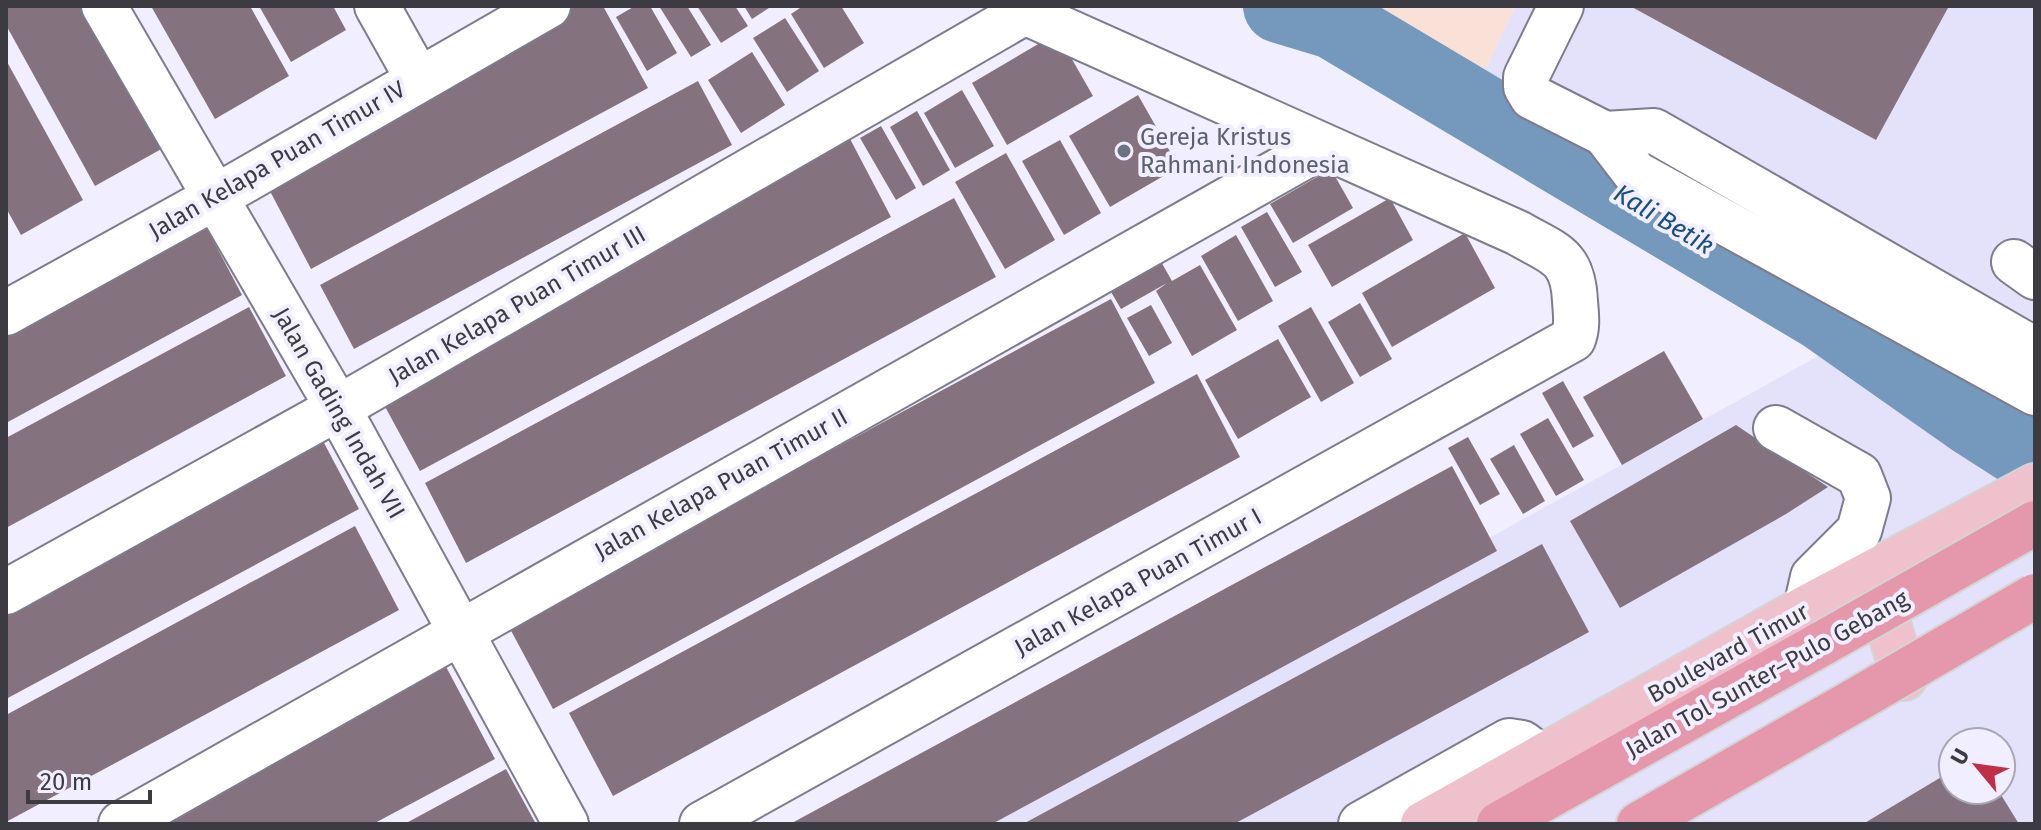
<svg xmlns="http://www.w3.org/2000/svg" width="2041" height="830" font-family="'Fira Sans',sans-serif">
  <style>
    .built { fill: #e4e1fb; fill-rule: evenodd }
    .industrial { fill: #f9e1d7 }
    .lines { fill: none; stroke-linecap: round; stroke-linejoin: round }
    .river { stroke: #7598bd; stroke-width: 74 }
    .building { fill: #84737e }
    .minor-casing { stroke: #7d7b8c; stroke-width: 48 }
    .major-casing { stroke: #d4d4d5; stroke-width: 48 }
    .highway-casing { stroke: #d4d4d5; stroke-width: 48 }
    .minor { stroke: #fff; stroke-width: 44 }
    .major { stroke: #efc1cd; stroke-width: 44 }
    .highway { stroke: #e597ac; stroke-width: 44 }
    .highway-bridge-casing { stroke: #d4d4d5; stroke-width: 48; stroke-linecap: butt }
    .highway-bridge { stroke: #e597ac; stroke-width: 44 }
    .worship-dot { fill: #6b7280; stroke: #f1efff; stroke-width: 3 }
    .labels { text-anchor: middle; stroke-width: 8; stroke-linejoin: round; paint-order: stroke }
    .worship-label { font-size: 24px; fill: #5b616d; stroke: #f1efff; text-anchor: start }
    .street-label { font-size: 24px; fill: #3c3b42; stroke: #f1efff }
    .water-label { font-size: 26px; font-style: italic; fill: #1a4e7e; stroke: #f1efff }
  </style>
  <rect width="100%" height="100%" fill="#f1efff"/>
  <path class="built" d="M1516 6H2035V824H972L1905 308 1467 107ZM1953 742H2001V790H1953Z"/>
  <polygon class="industrial" points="1260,6 1516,6 1467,107"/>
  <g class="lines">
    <polyline class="river" points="1280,6 1333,22 1823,314 1971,418 2035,459"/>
  </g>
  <g class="building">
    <polygon points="6,6 87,6 165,147 95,186 6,25"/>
    <polygon points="151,6 250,6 289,76 215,119"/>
    <polygon points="259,6 333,6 346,30 291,62"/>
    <polygon points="576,6 603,6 648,88 311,269 262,176"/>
    <polygon points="635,6 650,6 677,53 647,71 616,17"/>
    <polygon points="659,6 687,6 711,45 691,57"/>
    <polygon points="697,6 735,6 748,26 721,43"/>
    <polygon points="744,6 772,6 752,19"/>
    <polygon points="803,6 841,6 864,43 824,68 791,14"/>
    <polygon points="1630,6 1949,6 1876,140"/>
    <polygon points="785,18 819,71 787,92 753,38"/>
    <polygon points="1057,33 1093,96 1007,145 972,83"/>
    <polygon points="752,52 785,105 741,133 708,80"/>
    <polygon points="6,60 83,200 21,235 6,208"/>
    <polygon points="698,81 732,145 354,349 320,285"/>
    <polygon points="962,90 994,146 955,168 924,113"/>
    <polygon points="1138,95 1179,167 1110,207 1069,136"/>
    <polygon points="917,111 950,170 923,186 890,127"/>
    <polygon points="881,126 916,188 896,200 860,138"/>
    <polygon points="848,135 891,217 420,471 376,390"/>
    <polygon points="1060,140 1101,213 1064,235 1022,161"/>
    <polygon points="1006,153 1055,240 1005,269 955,182"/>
    <polygon points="1331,169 1353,208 1293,243 1270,204"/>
    <polygon points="954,198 996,277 466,563 425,483"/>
    <polygon points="1390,198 1413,240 1332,287 1308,245"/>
    <polygon points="1267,212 1302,272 1275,287 1241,227"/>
    <polygon points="203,221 242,295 6,423 6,328"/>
    <polygon points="1465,233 1495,288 1392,347 1362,293"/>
    <polygon points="1236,235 1273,301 1238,321 1201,256"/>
    <polygon points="1151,244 1172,281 1200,265 1237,330 1192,356 1156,291 1167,283 1121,309 1100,273"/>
    <polygon points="1111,299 1155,383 553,709 508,625"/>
    <polygon points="1360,303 1392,359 1360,377 1328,322"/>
    <polygon points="1151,305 1172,343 1149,356 1127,318"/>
    <polygon points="249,307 286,376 6,528 6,438"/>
    <polygon points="1311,307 1354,383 1321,402 1278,326"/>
    <polygon points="1278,339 1311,397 1238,439 1205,380"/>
    <polygon points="1664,351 1703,419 1622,465 1583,397"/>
    <polygon points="1197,374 1240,457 613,796 569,713"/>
    <polygon points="1563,381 1594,436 1573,448 1542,393"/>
    <polygon points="1548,418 1584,480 1556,496 1520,434"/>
    <polygon points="1736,425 1828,487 1786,514 1620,608 1570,521"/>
    <polygon points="1468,437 1500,494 1480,505 1448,448"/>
    <polygon points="323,441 359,509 6,699 6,612"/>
    <polygon points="1514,445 1545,501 1523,514 1490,459"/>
    <polygon points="1452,466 1497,551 992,824 790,824"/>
    <polygon points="355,526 399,610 6,822 6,715"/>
    <polygon points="1542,544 1589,632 1234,824 1023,824"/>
    <polygon points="443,661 495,759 373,824 141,824"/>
    <polygon points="506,769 536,824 404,824 410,821"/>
    <polygon points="1953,770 1953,790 1998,790 2019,824 1863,824"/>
  </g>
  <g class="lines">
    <defs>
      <g id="minor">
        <polyline points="104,6 338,408 566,824"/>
        <polyline points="377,6 418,79"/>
        <polyline points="1561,6 1526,77 1526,87 1532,97 1605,134 1635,173 2035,393"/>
        <polyline points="1605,134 1654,131 2035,350"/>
        <polyline points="2014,262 2035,277"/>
        <polyline points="6,313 214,198 548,6"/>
        <polyline points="1776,428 1859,475 1868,498 1859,531 1813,577 1806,608"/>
        <polyline points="6,592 338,408 1025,12"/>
        <polyline points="121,824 1321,147"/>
        <path d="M702 824 1573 339C1578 327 1576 315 1575 301 1573 255 1554 254 1518 233L1011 6"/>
        <polyline points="1361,824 1509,741 1522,743 1542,758"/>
      </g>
      <g id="major">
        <polyline points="1873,573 1904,678"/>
        <polyline points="1423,824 1806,608 2035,486"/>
      </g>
      <g id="highway">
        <polyline points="1499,824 1823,643"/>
        <polyline points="1639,824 1856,700"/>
      </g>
    </defs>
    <use href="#minor" class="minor-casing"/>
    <use href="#major" class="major-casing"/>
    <use href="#highway" class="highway-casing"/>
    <use href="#minor" class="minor"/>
    <use href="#major" class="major"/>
    <use href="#highway" class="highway"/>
    <defs>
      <g id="highway-bridge">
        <polyline points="1823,643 2035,523"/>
        <polyline points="1856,700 2035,596"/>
      </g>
    </defs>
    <use href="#highway-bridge" class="highway-bridge-casing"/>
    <use href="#highway-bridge" class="highway-bridge"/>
  </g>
  <circle class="worship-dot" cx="1124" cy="151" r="8"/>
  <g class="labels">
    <g class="worship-label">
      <text x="1140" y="145">Gereja Kristus<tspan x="1140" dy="28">Rahmani Indonesia</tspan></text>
    </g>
    <g class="street-label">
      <text transform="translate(277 160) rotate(-30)" y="8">Jalan Kelapa Puan Timur IV</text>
      <text transform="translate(517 305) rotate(-30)" y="8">Jalan Kelapa Puan Timur III</text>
      <text transform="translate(339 413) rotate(60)" y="8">Jalan Gading Indah VII</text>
      <text transform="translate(721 484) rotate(-29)" y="8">Jalan Kelapa Puan Timur II</text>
      <text transform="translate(1138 582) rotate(-29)" y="8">Jalan Kelapa Puan Timur I</text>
      <text transform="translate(1728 653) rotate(-29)" y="8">Boulevard Timur</text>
      <text transform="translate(1767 674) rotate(-29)" y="8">Jalan Tol Sunter–Pulo Gebang</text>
    </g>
    <g class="water-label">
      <text transform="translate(1664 219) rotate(31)" y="9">Kali Betik</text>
    </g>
  </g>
  <rect width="2041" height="830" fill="none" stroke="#3c3b42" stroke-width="16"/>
  <g transform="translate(1977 766) rotate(299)"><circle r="38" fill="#f1efff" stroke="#a9a7b3" stroke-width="2"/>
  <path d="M0-6L14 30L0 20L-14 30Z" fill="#c02f48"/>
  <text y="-12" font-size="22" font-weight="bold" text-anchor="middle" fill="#3c3b42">U</text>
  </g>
  <path d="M28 790v12h122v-12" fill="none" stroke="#3c3b42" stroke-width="4"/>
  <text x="40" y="790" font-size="24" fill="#3c3b42" stroke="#f1efff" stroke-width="6" paint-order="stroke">20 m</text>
</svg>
